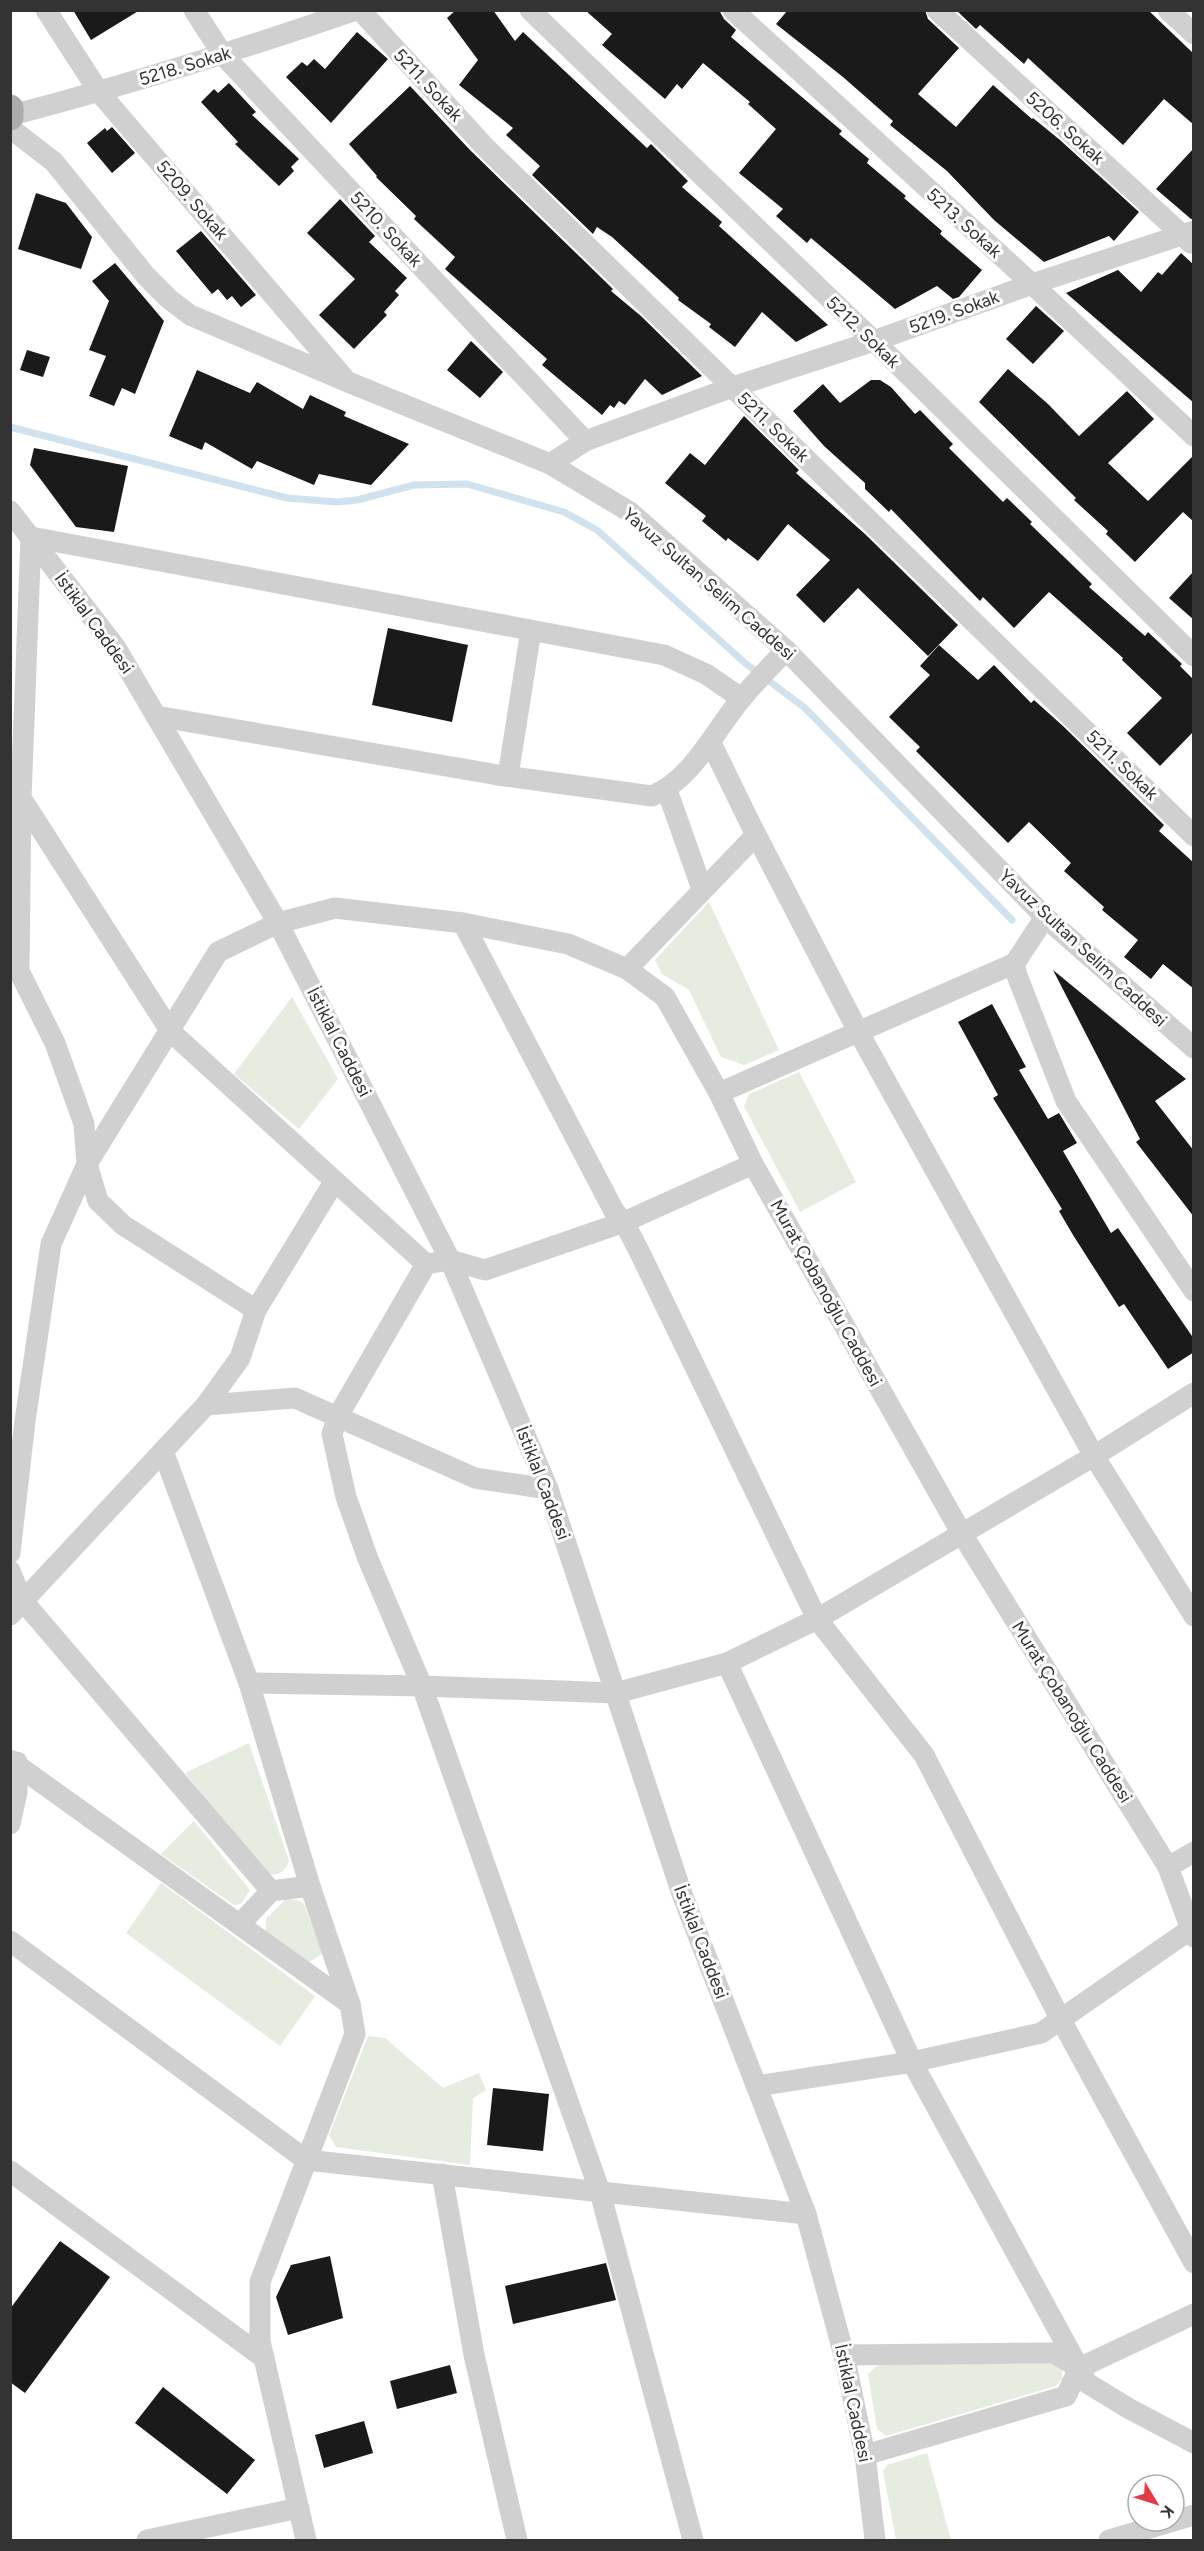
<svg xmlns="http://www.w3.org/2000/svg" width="1204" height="2551" font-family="Figtree,sans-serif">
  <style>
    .green { fill: #e6ecdf }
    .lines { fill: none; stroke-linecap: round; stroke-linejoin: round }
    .stream { stroke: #cfe2ee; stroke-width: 7 }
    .building { fill: #1a1a1a }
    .minor { stroke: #d0d0d0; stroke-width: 21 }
    .major { stroke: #ababab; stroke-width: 27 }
    .labels { text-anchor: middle; stroke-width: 6; stroke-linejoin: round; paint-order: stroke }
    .street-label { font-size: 18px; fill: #333; stroke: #fff }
  </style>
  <rect width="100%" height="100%" fill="#fff"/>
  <g class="green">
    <polygon points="709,902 779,1050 744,1065 721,1057 689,990 662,974 655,960"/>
    <polygon points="292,997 338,1079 299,1129 234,1074"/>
    <polygon points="799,1072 856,1182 800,1212 744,1106 749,1094"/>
    <path d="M249 1743 289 1861C284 1874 274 1879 263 1870L185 1773Z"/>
    <polygon points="194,1821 250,1890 241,1904 234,1905 161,1854"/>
    <polygon points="161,1883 315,1996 280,2046 126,1933"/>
    <polygon points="286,1899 297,1900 304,1904 323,1953 309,1962 266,1931 266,1919"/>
    <polygon points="368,2036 385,2038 443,2088 479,2073 486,2090 473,2098 470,2165 336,2147 329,2135"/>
    <polygon points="879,2364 1054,2364 1062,2370 1062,2379 1056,2386 886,2436 877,2429 868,2374"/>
    <polygon points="927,2453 951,2540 896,2540 883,2471 887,2465"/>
  </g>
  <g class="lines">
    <polyline class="stream" points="10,427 287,498 337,502 357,500 414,485 467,484 564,512 597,530 745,663 805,708 1012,920"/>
  </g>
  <g class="building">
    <polygon points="73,10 140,10 91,40"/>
    <polygon points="456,10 493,10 515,41 523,32 647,148 651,144 688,181 682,187 722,222 719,226 828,325 796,342 762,312 735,347 709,327 711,324 678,300 679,298 612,237 597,227 593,234 532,175 540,166 506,135 513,128 459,85 478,60 447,18"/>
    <polygon points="585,10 719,10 724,19 736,30 731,37 842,131 839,134 869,159 867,163 906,196 904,198 942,231 940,234 982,270 959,297 953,299 937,286 895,309 811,238 807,243 776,216 783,209 739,173 776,129 748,104 750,102 703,63 682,89 677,84 665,99 602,45 612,34"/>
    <polygon points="788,10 925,10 928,19 959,48 918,94 956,127 993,85 1032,119 1033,118 1060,140 1139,212 1114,241 1109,236 1044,262 994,220 947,171 890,125 893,121 843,77 776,24"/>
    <polygon points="956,10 1148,10 1194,54 1194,125 1164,99 1123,145 1028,58 1024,64 980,25 976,29"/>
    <polygon points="357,32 388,59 331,123 286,77 302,62 307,66 314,59 325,69"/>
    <polygon points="229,83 256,112 252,115 299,159 291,167 294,171 279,186 235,144 238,142 201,102 214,89 218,93"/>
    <polygon points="410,86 470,150 613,289 611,291 641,316 702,376 662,395 645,379 625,405 619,401 614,408 610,405 602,415 542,365 547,359 445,269 455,257 414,219 416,216 376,177 377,176 349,144"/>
    <polygon points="112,127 135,153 112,173 87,143 105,128 107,131"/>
    <polygon points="1194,148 1194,219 1191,219 1156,189"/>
    <polygon points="36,193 66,203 92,237 81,269 18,249"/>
    <polygon points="340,199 375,236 369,242 407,278 395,291 399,295 384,312 387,315 354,349 319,315 355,279 307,233"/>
    <polygon points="201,231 256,295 241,307 232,296 227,300 218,289 212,294 176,251"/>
    <polygon points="1181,253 1194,265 1194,403 1066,293 1118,270 1141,292 1158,272 1162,275"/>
    <polygon points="115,263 164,321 135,394 122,388 114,406 89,396 106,356 89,350 109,301 92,281"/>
    <polygon points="1036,306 1064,331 1033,364 1006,339"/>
    <polygon points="471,341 503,372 480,398 447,370"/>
    <polygon points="27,350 50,357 43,377 20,370"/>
    <polygon points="1008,369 1048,404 1079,436 1127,391 1154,419 1108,463 1148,501 1194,455 1194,522 1183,512 1135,562 1106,534 1108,531 1074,500 1076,498 979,402"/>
    <polygon points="197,370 250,393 257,382 303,409 310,395 346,412 344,416 409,444 371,485 319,474 314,485 257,461 252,469 205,442 202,450 169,436"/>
    <polygon points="871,380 880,380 891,387 915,414 920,410 953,444 949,448 1003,502 1007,498 1032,522 1030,524 1092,584 1089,587 1145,636 1148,632 1182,664 1180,666 1194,680 1194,731 1160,766 1127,733 1162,698 1122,660 1123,658 1049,592 1014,628 983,597 980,601 891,509 889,512 865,489 865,483 824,446 793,411 823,384 840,403"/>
    <polygon points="744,416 799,470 796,473 865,534 958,625 928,656 858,588 824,623 796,595 830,560 788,524 758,561 728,538 726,541 702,521 706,516 665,483 690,453 705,465"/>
    <polygon points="34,448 128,466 114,532 76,527 30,465"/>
    <polygon points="1194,571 1194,620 1169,598"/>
    <polygon points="388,628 468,645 452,722 372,705"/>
    <polygon points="939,645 978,680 994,665 1031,703 1034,700 1063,726 1164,825 1159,831 1194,863 1194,989 1163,964 1151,979 1124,957 1138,940 1102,910 1104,907 1064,871 1071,863 1029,822 1008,843 916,751 920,747 889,717 930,675 920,666"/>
    <polygon points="1053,970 1186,1079 1155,1101 1194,1151 1194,1217 1136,1142 1140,1139"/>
    <polygon points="992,1004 1026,1067 1019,1070 1048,1119 1059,1113 1077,1143 1063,1151 1111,1233 1118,1228 1194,1339 1194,1352 1168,1369 1124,1304 1119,1307 1073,1235 1059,1211 1062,1209 993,1098 998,1095 958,1022"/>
    <polygon points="493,2088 549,2094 543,2151 487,2145"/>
    <polygon points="60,2241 110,2277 25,2393 10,2382 10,2309"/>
    <polygon points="330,2256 343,2318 288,2335 276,2297 291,2265"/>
    <polygon points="606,2263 616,2300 513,2324 505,2286"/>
    <polygon points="450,2365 457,2393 397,2409 390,2381"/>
    <polygon points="163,2387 255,2460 227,2494 135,2423"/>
    <polygon points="364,2421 373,2453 324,2468 315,2435"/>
  </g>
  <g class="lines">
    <g class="minor">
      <polyline points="46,10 99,92 345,379"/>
      <polyline points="194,10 223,55 585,441"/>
      <polyline points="360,10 485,147 1194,836"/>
      <polyline points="530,10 874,341 1194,656"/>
      <polyline points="733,10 1032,284 1194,436"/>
      <polyline points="937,10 1191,243"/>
      <polyline points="1168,10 1194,34"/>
      <path d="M12 115C128 85 242 49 356 10"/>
      <polyline points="10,128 54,162 146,276 169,299 190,315 348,382 550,464 630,512 786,650 1045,917 1194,1048"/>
      <polyline points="550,464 585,441 733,387 874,341 1032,284 1194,231"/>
      <polyline points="10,511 116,648 278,923 450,1260 548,1489 682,1894 806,2214 844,2355 865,2455 875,2540"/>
      <path d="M156 716 498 775 652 796C693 779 714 731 742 698 756 681 771 666 786 650"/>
      <polyline points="711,743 751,825 859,1033 1094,1456 1194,1616"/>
      <polyline points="508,776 531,630"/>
      <polyline points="667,790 702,889"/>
      <polyline points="21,798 171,1032 426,1264"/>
      <polyline points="1045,917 1015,963 1016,973 1066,1101 1194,1291"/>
      <polyline points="463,923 614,1211 624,1222 639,1251 817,1619 924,1755 1061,2020 1194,2263"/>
      <polyline points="627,969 756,835"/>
      <polyline points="719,1093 1015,963"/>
      <polyline points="256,1310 123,1225 98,1201 87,1164 84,1124 55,1043 19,971 21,798 31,537 664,655 706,674 741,698"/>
      <polyline points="206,1405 295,1398 475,1478 548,1489"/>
      <polyline points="163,1451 249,1683 310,1886 350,2004 355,2034 260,2282 260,2341 306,2540"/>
      <polyline points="10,1553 25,1421 51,1244 87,1164 218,952 278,923 335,908 463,923 568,944 627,969 665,997 719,1093 753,1164 962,1534 1168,1867 1194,1937"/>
      <polyline points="10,1571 22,1600 271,1891"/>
      <polyline points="10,1615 206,1405 240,1358 256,1310 334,1182"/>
      <polyline points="727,1663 912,2062 1079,2368"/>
      <polyline points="249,1683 422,1686 616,1693 727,1663 817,1619 1094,1456 1194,1393"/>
      <polyline points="10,1760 350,2004"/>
      <polyline points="10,1824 17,1792 17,1762"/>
      <polyline points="1168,1867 1194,1852"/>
      <polyline points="240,1924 271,1891 310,1886"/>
      <polyline points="10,1941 306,2160 806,2214"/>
      <polyline points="756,2086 912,2062 1041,2033 1191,1929"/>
      <polyline points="10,2171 264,2358"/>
      <polyline points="442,2174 474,2355 517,2540"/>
      <polyline points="844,2355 1054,2353 1079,2368 1087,2383 1128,2408 1194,2443"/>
      <polyline points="865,2455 1066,2396 1079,2368 1194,2314"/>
      <polyline points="147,2540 299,2508"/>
      <polyline points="693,2540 600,2192 422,1686 368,1559 346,1497 332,1434 338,1416 426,1264 450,1260 485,1270 624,1222 753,1164"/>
      <polyline points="1109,2540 1194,2515"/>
    </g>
    <polyline class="major" points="10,108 10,117"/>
  </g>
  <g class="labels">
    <g class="street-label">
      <text transform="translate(185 66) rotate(-17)" y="6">5218. Sokak</text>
      <text transform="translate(428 85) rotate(47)" y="6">5211. Sokak</text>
      <text transform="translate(1065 128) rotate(42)" y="6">5206. Sokak</text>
      <text transform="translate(192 200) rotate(49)" y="6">5209. Sokak</text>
      <text transform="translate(964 223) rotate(42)" y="6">5213. Sokak</text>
      <text transform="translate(386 229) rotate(47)" y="6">5210. Sokak</text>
      <text transform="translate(954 312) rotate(-20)" y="6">5219. Sokak</text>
      <text transform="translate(863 332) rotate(44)" y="6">5212. Sokak</text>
      <text transform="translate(773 427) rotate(44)" y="6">5211. Sokak</text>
      <text transform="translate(709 584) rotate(41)" y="6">Yavuz Sultan Selim Caddesi</text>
      <text transform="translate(94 623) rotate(54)" y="6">İstiklal Caddesi</text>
      <text transform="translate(1122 765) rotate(44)" y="6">5211. Sokak</text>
      <text transform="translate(1083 948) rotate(43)" y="6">Yavuz Sultan Selim Caddesi</text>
      <text transform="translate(339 1042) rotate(63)" y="6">İstiklal Caddesi</text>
      <text transform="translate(826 1293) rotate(61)" y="6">Murat Çobanoğlu Caddesi</text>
      <text transform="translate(543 1483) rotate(69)" y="6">İstiklal Caddesi</text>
      <text transform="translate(1072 1712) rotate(58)" y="6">Murat Çobanoğlu Caddesi</text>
      <text transform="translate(701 1942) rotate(69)" y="6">İstiklal Caddesi</text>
      <text transform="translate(853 2403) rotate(78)" y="6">İstiklal Caddesi</text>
    </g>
  </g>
  <rect width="1204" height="2551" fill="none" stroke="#333333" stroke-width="24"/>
  <g transform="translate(1156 2503) rotate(128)"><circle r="28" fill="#ffffff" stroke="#adadad" stroke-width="1.5"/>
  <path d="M0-4.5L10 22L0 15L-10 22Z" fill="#e63946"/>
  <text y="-9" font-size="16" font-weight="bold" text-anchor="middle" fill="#333333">K</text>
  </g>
</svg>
